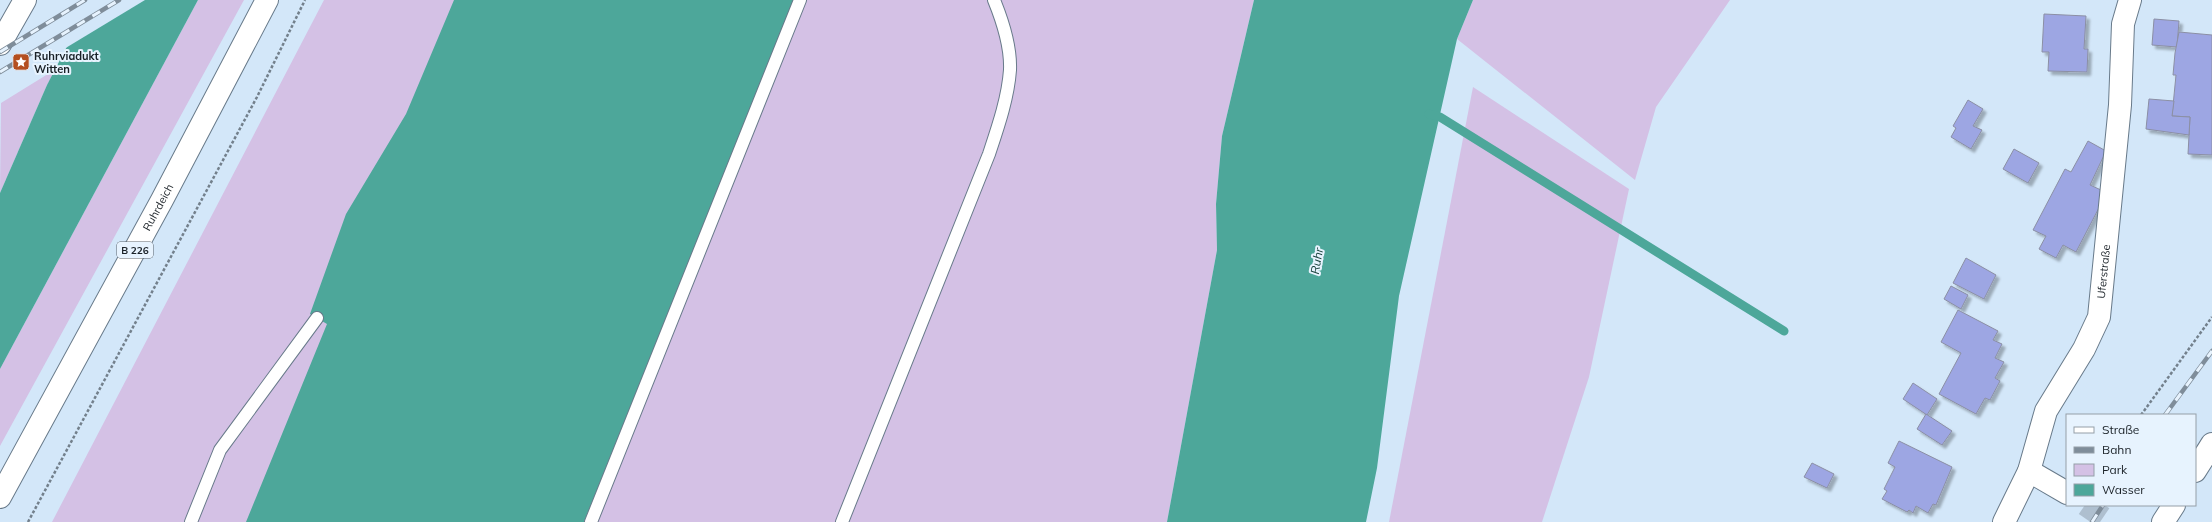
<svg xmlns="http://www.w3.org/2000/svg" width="2212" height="522" font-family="Mulish,sans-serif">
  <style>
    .green { fill: #d4c1e5 }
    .water { fill: #4da79a }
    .pier { fill: #d3e7f9 }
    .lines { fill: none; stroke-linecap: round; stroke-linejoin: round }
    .stream { stroke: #4da79a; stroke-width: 9 }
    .building { fill: #9da6e3; stroke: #8b8fa4; filter: url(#shadow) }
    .minor-tunnel { stroke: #aebfcf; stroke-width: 22; stroke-dasharray: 22 11; stroke-linecap: butt }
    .service-casing { stroke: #687a8a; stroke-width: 14 }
    .minor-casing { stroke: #687a8a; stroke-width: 24 }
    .primary-casing { stroke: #687a8a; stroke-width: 24 }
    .path { stroke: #73808c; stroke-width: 2.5; stroke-dasharray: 3 2; stroke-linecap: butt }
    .service { stroke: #fff; stroke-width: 12 }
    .minor { stroke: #fff; stroke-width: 22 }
    .primary { stroke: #fff; stroke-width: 22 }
    .rail-casing { stroke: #7f8d9a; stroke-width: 4.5 }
    .rail { stroke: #e7f3fe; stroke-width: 3; stroke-dasharray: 9; stroke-linecap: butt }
    .labels { text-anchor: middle; stroke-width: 4; stroke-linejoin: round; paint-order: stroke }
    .shield { fill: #e7f3fe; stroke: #586068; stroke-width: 1 }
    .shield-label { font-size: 10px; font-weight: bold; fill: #1a2127 }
    .poi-label { font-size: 11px; font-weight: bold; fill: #1a2127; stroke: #e7f3fe; text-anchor: start }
    .street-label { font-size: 11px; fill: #1a2127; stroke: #e7f3fe }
    .water-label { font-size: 12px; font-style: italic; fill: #1a433d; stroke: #e7f3fe }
  </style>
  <defs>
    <filter id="shadow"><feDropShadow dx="3.5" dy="3.5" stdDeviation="1" flood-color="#0004"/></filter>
  </defs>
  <rect width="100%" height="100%" fill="#d3e7f9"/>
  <g class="green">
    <polygon points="198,0 244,0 0,446 0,369"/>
    <polygon points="324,0 1254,0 1222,136 1216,204 1217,250 1167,522 52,522"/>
    <polygon points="1473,0 1730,0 1656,107 1635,180 1457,39"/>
    <polygon points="56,69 47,85 0,193 1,103"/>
    <polygon points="1473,87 1629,189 1589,377 1542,522 1389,522"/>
  </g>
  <g class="water">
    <polygon points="91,0 198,0 0,369 0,193 47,85"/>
    <polygon points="454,0 794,0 584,522 246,522 327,324 310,314 346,214 406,114"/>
    <polygon points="1254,0 1473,0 1457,39 1399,296 1377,468 1366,522 1167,522 1217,250 1216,204 1222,136"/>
  </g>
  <polygon class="pier" points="89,0 145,0 64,49"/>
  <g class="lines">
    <polyline class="stream" points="1429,114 1440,117 1784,331"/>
  </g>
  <g class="building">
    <polygon points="2044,14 2086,16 2084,49 2088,49 2087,72 2048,71 2049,52 2042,52"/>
    <polygon points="2154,19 2179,21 2177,47 2152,45"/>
    <polygon points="2179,32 2212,35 2212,155 2188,154 2190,117 2172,116 2176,75 2173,75 2175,53"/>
    <polygon points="2149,99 2174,101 2172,116 2190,117 2189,135 2146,129"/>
    <polygon points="1968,100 1983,109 1973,126 1982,130 1971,149 1951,137 1956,128 1953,126"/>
    <polygon points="2088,141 2106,151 2090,185 2101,190 2103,200 2076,252 2063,245 2056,258 2039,249 2046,236 2033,230 2065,169 2071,172"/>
    <polygon points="2014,149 2039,163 2028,183 2003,169"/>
    <polygon points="1966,258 1996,275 1984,299 1953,283"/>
    <polygon points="1951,286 1968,295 1961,309 1944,299"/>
    <polygon points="1958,310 1998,331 1993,340 2002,344 1995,358 2004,362 1995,378 2000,381 1990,400 1985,398 1976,414 1939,394 1961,353 1941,342"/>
    <polygon points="1913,383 1937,399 1927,415 1903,399"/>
    <polygon points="1926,414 1952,431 1942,445 1917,429"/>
    <polygon points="1899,441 1952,467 1936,505 1933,504 1928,513 1916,506 1913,513 1909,510 1907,512 1882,499 1887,491 1884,489 1895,467 1888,463"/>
    <polygon points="1812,463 1834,474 1827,488 1804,477"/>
  </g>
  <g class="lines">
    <polyline class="minor-tunnel" points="2085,505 2110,522"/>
    <defs>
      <g id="service">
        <polyline points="191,522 220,450 317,318"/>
        <polyline points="591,522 800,0"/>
        <path d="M842 522 989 154C998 127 1008 98 1010 70 1011 46 1003 22 994 0"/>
      </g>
      <g id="minor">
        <polyline points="0,44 25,0"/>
        <polyline points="2029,471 2067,493"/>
        <polyline points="2195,471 2212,444"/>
        <path id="s1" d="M2004 522 2029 471 2046 411 2084 349 2099 317 2120 105 2123 24 2130 0"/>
        <polyline points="2163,522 2174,505"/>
      </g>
      <g id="primary">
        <path id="s2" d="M0 497 162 200 267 0"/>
      </g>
    </defs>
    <use href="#service" class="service-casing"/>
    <use href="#minor" class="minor-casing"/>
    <use href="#primary" class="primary-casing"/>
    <g class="path">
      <polyline points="2141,415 2212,317"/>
      <polyline points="28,522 257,97 305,0"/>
    </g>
    <use href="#service" class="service"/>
    <use href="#minor" class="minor"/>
    <use href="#primary" class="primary"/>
    <defs>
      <g id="rail">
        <polyline points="0,52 85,0"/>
        <polyline points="0,72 119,0"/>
        <polyline points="2165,415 2212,351"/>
        <polyline points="2092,522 2103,505"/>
      </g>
    </defs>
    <use href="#rail" class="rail-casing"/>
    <use href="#rail" class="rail"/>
  </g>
  <defs>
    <symbol id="sight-square" viewBox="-11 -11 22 22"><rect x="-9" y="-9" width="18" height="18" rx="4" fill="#b44f20" stroke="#e7f3fe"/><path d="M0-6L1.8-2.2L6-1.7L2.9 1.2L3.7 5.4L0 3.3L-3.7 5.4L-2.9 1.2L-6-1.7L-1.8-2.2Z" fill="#fff"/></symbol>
  </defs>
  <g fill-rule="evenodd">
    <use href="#sight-square" x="11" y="52" width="20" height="20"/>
  </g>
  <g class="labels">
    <rect class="shield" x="117" y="242" width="36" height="16" rx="3"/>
    <g class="shield-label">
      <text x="135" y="254">B 226</text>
    </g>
    <g class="poi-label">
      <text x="34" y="60">Ruhrviadukt<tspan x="34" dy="13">Witten</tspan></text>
    </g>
    <g class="street-label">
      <text dy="4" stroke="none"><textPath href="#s2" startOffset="330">Ruhrdeich</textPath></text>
      <text dy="4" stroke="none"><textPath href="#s1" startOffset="273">Uferstraße</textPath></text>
    </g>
    <g class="water-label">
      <text transform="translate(1317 261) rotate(-80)" y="4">Ruhr</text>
    </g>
  </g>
  <rect x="2066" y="414" width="130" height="92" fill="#e7f3fe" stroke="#959fa8"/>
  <rect x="2074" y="427" width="20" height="6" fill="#ffffff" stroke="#959fa8"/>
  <text x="2102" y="434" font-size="12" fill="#1a2127">Straße</text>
  <rect x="2074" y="447" width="20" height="6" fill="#7f8d9a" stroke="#959fa8"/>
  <text x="2102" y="454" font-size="12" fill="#1a2127">Bahn</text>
  <rect x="2074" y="464" width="20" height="12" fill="#d4c1e5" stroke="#959fa8"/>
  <text x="2102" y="474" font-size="12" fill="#1a2127">Park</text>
  <rect x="2074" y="484" width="20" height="12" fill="#4da79a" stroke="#959fa8"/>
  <text x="2102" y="494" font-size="12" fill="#1a2127">Wasser</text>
</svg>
